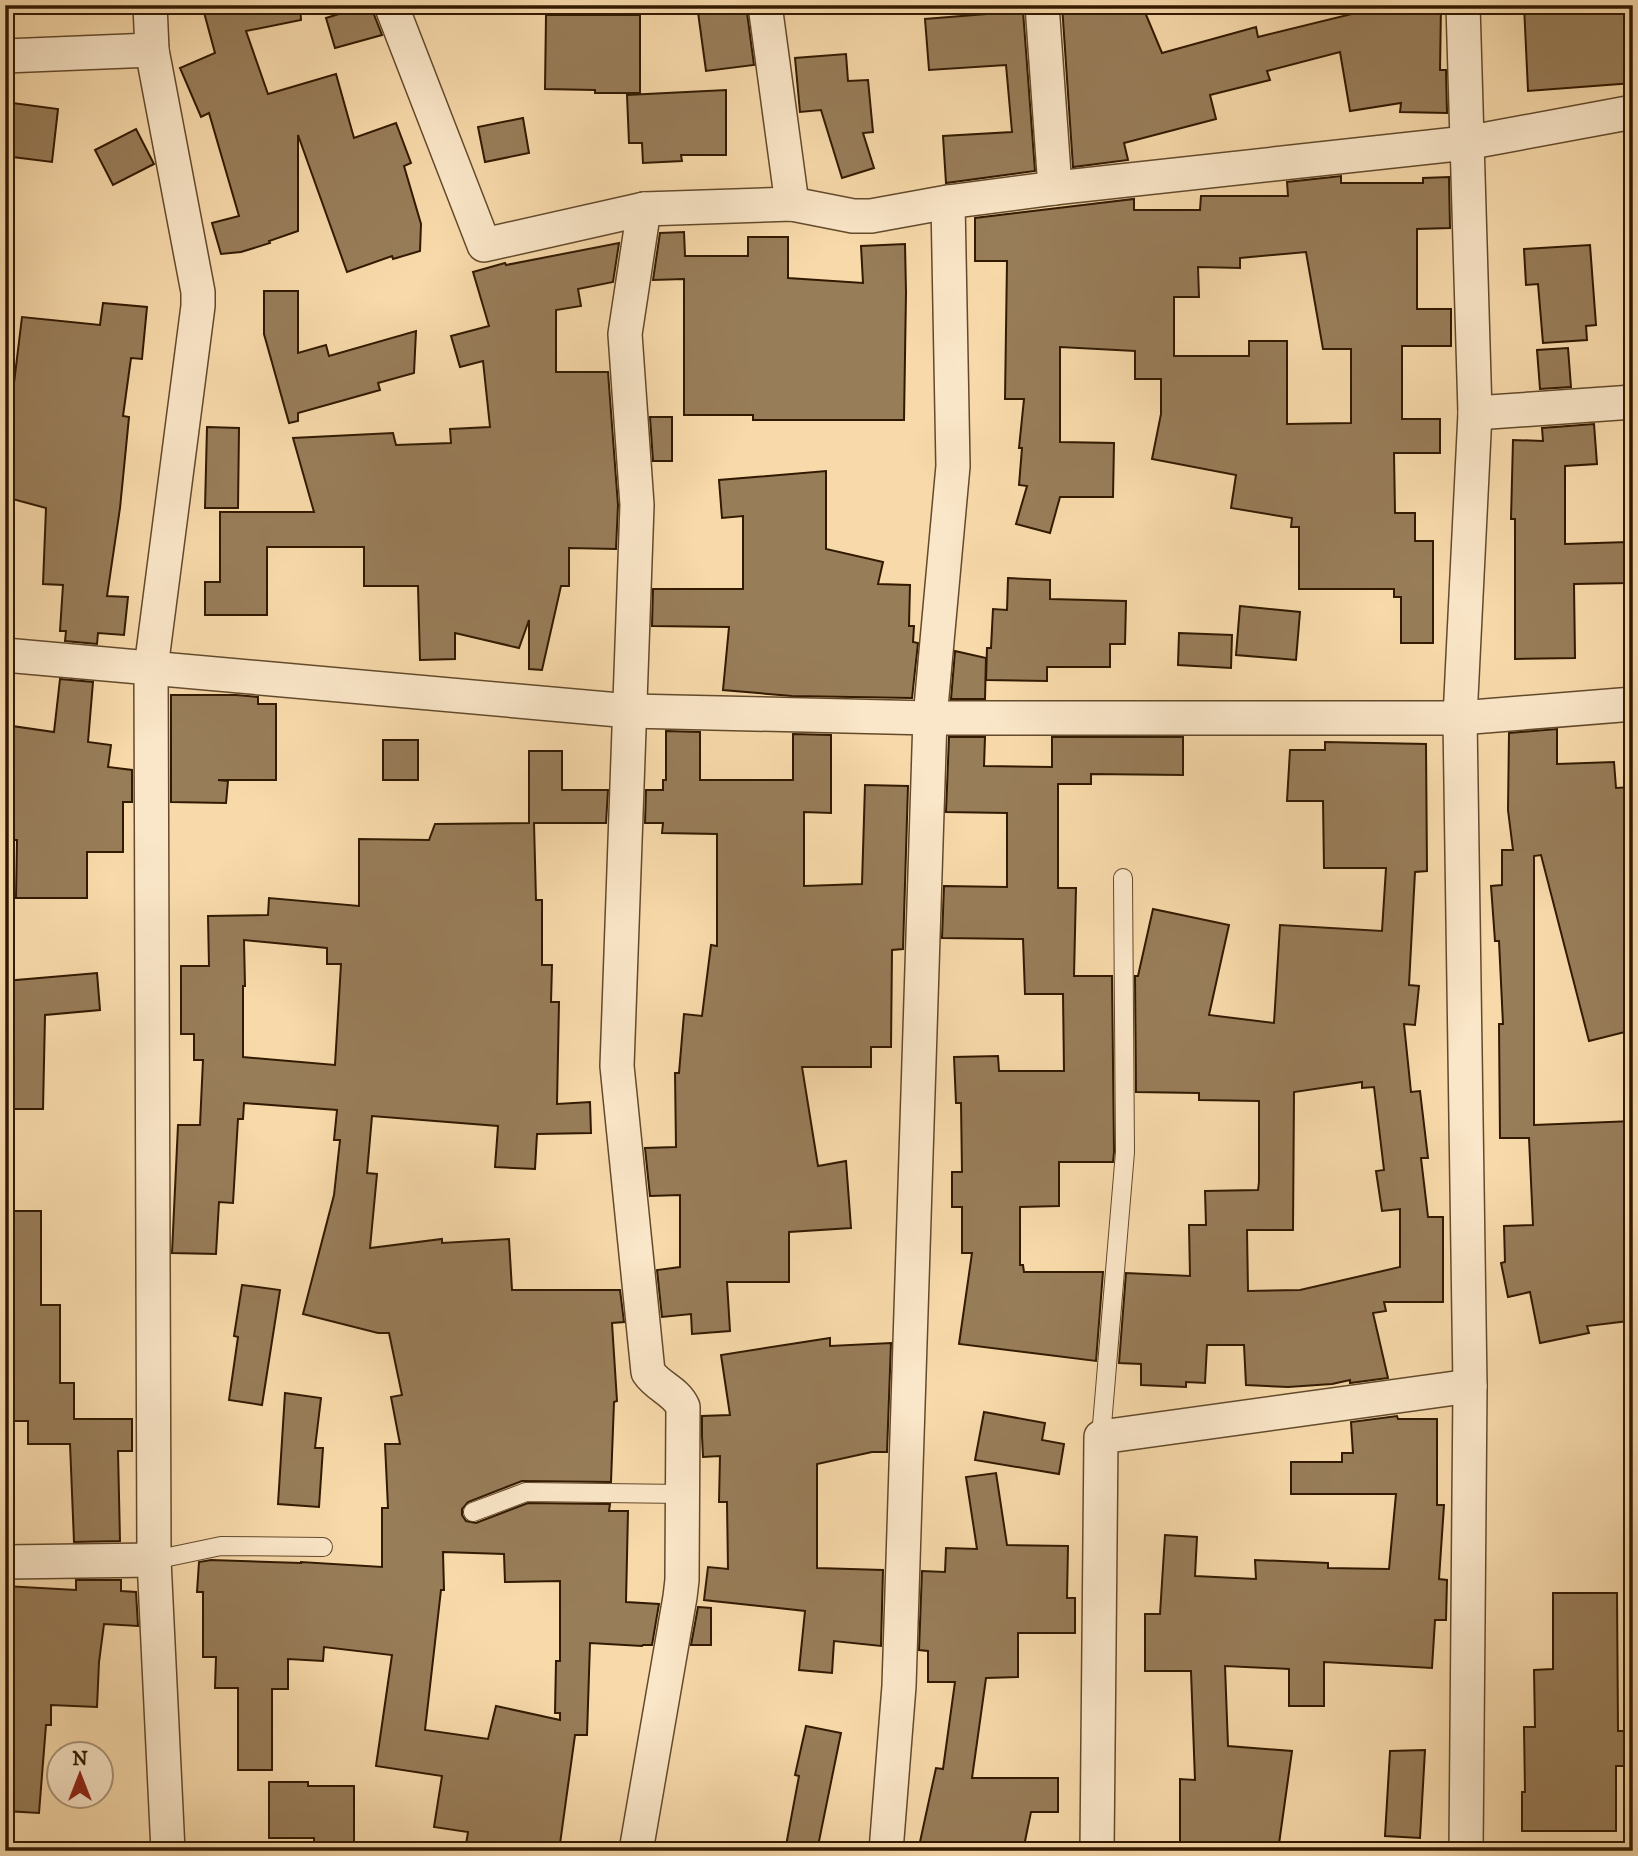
<svg xmlns="http://www.w3.org/2000/svg" width="1638" height="1856" font-family="'IM FELL DW Pica',serif">
  <style>
    .building { fill: #987d59; stroke: #321a01; stroke-width: 2; fill-rule: evenodd }
    .lines { fill: none; stroke-linecap: round; stroke-linejoin: round }
    .service-casing { stroke: #634a2b; stroke-width: 20 }
    .minor-casing { stroke: #634a2b; stroke-width: 36 }
    .service { stroke: #fae6c8; stroke-width: 18 }
    .minor { stroke: #fae6c8; stroke-width: 33 }
  </style>
  <rect width="100%" height="100%" fill="#f7d9aa"/>
  <filter id="stains"><feTurbulence type="fractalNoise" baseFrequency=".00286" numOctaves="4"/><feColorMatrix values="0 0 0 0 .2 0 0 0 0 .09 0 0 0 0 .02 0 0 0 .5 -.17"/></filter>
  <radialGradient id="worn" r=".72"><stop offset=".6" stop-color="#630" stop-opacity="0"/><stop offset="1" stop-color="#630" stop-opacity=".3"/></radialGradient>
  <g class="building">
    <polygon points="202,5 300,5 301,20 246,31 268,94 336,74 354,138 396,123 411,163 404,166 421,224 420,251 393,259 392,256 347,272 298,135 298,231 269,241 270,243 241,252 221,254 212,223 239,216 209,113 201,117 180,68 215,53"/>
    <polygon points="368,5 372,5 373,12 382,35 335,48 326,18"/>
    <polygon points="697,5 746,5 754,65 706,71"/>
    <polygon points="1062,5 1142,5 1162,53 1256,27 1258,37 1364,11 1363,5 1441,5 1440,70 1446,70 1447,113 1400,112 1401,103 1350,111 1340,52 1267,71 1270,80 1210,95 1216,119 1124,143 1128,160 1073,167"/>
    <polygon points="1524,5 1633,5 1633,83 1528,91"/>
    <polygon points="1023,11 1035,171 946,183 943,136 1012,132 1006,65 929,70 925,19"/>
    <polygon points="546,15 640,15 640,93 595,93 595,90 545,89"/>
    <polygon points="846,54 848,81 868,80 873,132 863,133 874,168 842,178 821,110 800,112 795,58"/>
    <polygon points="726,90 726,155 681,155 682,161 643,163 642,143 629,143 627,95"/>
    <polygon points="5,102 58,109 52,162 5,156"/>
    <polygon points="523,118 529,153 485,162 478,127"/>
    <polygon points="136,129 154,164 113,185 95,150"/>
    <path d="M1341 176V183H1423V178L1449 177 1450 228 1417 229V309H1451V346H1402V419H1440V453H1394L1395 513H1415V541H1433V643H1401V597H1394V589H1299V527H1291L1292 518 1231 508 1236 475 1152 459 1161 414V379H1135V351L1060 347V442L1114 443 1113 497H1060L1050 533 1016 524 1027 486 1019 485 1022 448H1019L1024 399H1005L1007 261H975V218L1134 199V210H1200L1201 196H1288L1287 182ZM1306 252 1323 349H1351V423L1287 424V341H1249V356H1174V297H1199L1198 267 1240 268V258Z"/>
    <polygon points="684,232 685,256 748,256 748,237 788,237 788,278 863,283 861,246 905,244 906,292 904,420 753,420 753,415 684,415 684,279 653,280 660,233"/>
    <polygon points="619,243 613,282 578,289 581,306 556,310 556,372 608,372 618,505 616,549 569,548 569,586 561,586 542,670 529,669 529,620 519,648 455,633 455,659 420,660 418,586 364,586 364,547 267,547 267,615 205,615 205,582 220,582 220,512 314,512 293,438 393,433 396,445 451,443 450,429 490,427 483,361 460,367 451,336 489,326 473,272 505,263 506,265"/>
    <polygon points="1590,245 1596,325 1586,326 1587,340 1543,343 1538,284 1526,285 1524,249"/>
    <polygon points="264,291 298,291 298,353 326,345 329,356 416,331 414,373 378,383 380,390 298,413 298,421 289,423 264,334"/>
    <polygon points="103,303 147,307 142,359 131,358 123,416 129,417 120,508 107,596 128,597 124,635 98,633 97,644 65,641 66,631 60,631 63,585 43,584 46,508 5,497 5,423 13,391 22,317 100,325"/>
    <polygon points="1568,348 1571,387 1540,389 1537,350"/>
    <polygon points="650,417 672,417 672,461 653,461"/>
    <polygon points="1594,424 1597,464 1565,466 1565,544 1628,542 1629,583 1574,584 1575,658 1515,659 1515,519 1511,519 1513,440 1543,441 1542,428"/>
    <polygon points="207,427 239,428 238,508 205,508"/>
    <polygon points="826,471 826,549 883,562 878,584 910,585 909,626 914,626 913,642 918,643 912,698 792,696 723,690 729,627 652,626 653,589 743,589 743,516 722,518 719,480"/>
    <polygon points="1008,578 1050,580 1050,599 1126,601 1125,644 1110,644 1110,667 1047,667 1047,681 986,680 987,648 991,648 993,609 1007,610"/>
    <polygon points="1240,606 1300,612 1296,660 1236,655"/>
    <polygon points="1179,633 1232,635 1231,668 1178,665"/>
    <polygon points="955,651 986,658 985,699 951,699"/>
    <polygon points="60,679 93,682 88,742 111,745 108,767 132,770 132,802 123,802 123,852 87,852 87,898 16,898 17,840 5,840 5,725 54,732"/>
    <polygon points="171,695 236,695 258,697 258,704 276,704 276,780 218,780 228,781 226,803 171,802"/>
    <polygon points="1557,729 1557,764 1614,762 1616,788 1633,787 1633,1030 1589,1041 1541,855 1534,856 1534,1125 1633,1121 1633,1296 1626,1297 1628,1321 1587,1326 1589,1333 1540,1343 1530,1292 1508,1297 1501,1263 1505,1262 1504,1226 1533,1225 1529,1138 1500,1138 1499,1024 1503,1024 1499,941 1495,941 1491,886 1502,885 1502,850 1513,850 1508,810 1509,733"/>
    <polygon points="666,731 700,732 700,780 793,780 793,734 831,735 831,813 804,812 804,886 862,884 865,785 908,786 903,949 892,950 891,1047 871,1047 871,1067 802,1067 818,1166 846,1161 851,1228 789,1232 789,1282 727,1282 730,1331 692,1334 691,1314 662,1317 657,1270 680,1267 680,1195 650,1196 645,1148 676,1147 675,1073 679,1073 684,1014 702,1016 711,945 717,946 717,834 662,833 663,823 645,823 646,790 663,790 663,780 666,780"/>
    <polygon points="949,737 985,737 984,766 1052,767 1052,737 1183,737 1183,775 1091,774 1091,784 1058,784 1058,888 1076,888 1074,976 1112,976 1114,1152 1113,1162 1059,1162 1059,1206 1020,1207 1020,1265 1023,1265 1024,1272 1103,1272 1096,1361 959,1344 972,1253 962,1253 962,1207 952,1207 952,1172 962,1172 961,1103 956,1103 954,1057 998,1056 999,1071 1064,1071 1063,994 1025,994 1023,939 942,938 944,886 1007,887 1007,813 946,812"/>
    <rect x="383" y="740" width="35" height="40"/>
    <path d="M1325 742 1426 744 1427 871 1415 872 1409 985 1419 986 1415 1025 1404 1024 1411 1092 1420 1091 1428 1158H1421L1428 1217H1443V1302H1384L1386 1311 1373 1313 1388 1378 1350 1383V1380L1332 1384 1288 1387 1246 1385 1244 1345H1207L1205 1383 1186 1382V1387L1141 1385V1364L1119 1363 1126 1273 1190 1276 1189 1225H1206L1205 1191 1258 1190 1259 1182V1101L1199 1100V1093L1136 1092 1135 976H1138L1153 909 1229 925 1209 1015 1274 1023 1280 925 1382 931 1386 868H1324L1323 801H1287L1290 750H1325ZM1362 1082V1088L1374 1087 1384 1170 1376 1171 1382 1211 1400 1209V1267L1300 1290 1248 1291 1247 1230H1293L1294 1092Z"/>
    <path d="M529 751H562V790H608L606 823H534L536 900H542V965H552L551 1002H559L557 1104 590 1102 591 1133 537 1134 535 1169 495 1167 498 1126 372 1116 367 1173 377 1174 370 1248 442 1239V1243L509 1239 512 1290H620L624 1322 612 1323 617 1401 614 1402 611 1482 522 1481 468 1502 462 1509V1515L466 1521 476 1523 528 1503 610 1504 609 1511H628L626 1602 659 1604 652 1645H643L642 1646 590 1643 587 1735H575L559 1851H465L468 1832 434 1827 442 1776 376 1766 392 1655 324 1647 323 1661 288 1659V1689H272V1770H238V1688H215L216 1657H203V1592H197L199 1562 211 1560 301 1563V1562L382 1567V1508H388L385 1444H400L391 1397 402 1395 389 1333H378L303 1314 334 1195 340 1140H334L337 1110 244 1103 243 1119H238L233 1203 219 1202 216 1254 172 1253 178 1125H200L203 1060H194V1034H181V966H209L208 916 268 915 269 898 359 906V839L429 840 435 824 529 823ZM244 940 327 948V964H341L335 1065 243 1057V986H245ZM443 1552 504 1554 505 1582 560 1581V1661H556L555 1713H560V1720L496 1706 488 1739 425 1730 441 1590H444Z"/>
    <polygon points="97,973 100,1010 45,1015 43,1109 5,1109 5,981"/>
    <polygon points="5,1211 41,1211 41,1305 60,1305 60,1383 74,1383 74,1419 132,1419 132,1451 118,1451 120,1541 74,1542 70,1444 28,1444 28,1421 5,1421"/>
    <polygon points="242,1285 280,1290 262,1405 229,1400 238,1337 234,1336"/>
    <polygon points="830,1338 830,1346 891,1343 887,1452 872,1452 817,1464 817,1568 883,1570 881,1646 834,1641 832,1673 799,1670 805,1611 704,1600 708,1567 728,1569 727,1502 719,1502 720,1456 703,1457 702,1436 702,1416 730,1415 721,1355"/>
    <polygon points="285,1393 321,1398 315,1448 323,1448 319,1507 278,1504"/>
    <polygon points="984,1412 1045,1423 1042,1440 1064,1444 1059,1474 975,1460"/>
    <polygon points="1397,1416 1398,1419 1437,1419 1437,1505 1444,1505 1439,1579 1447,1580 1446,1620 1435,1620 1432,1668 1324,1662 1324,1706 1289,1706 1289,1669 1225,1666 1228,1746 1292,1751 1278,1851 1180,1851 1180,1779 1195,1780 1191,1671 1145,1671 1145,1614 1160,1614 1165,1535 1197,1537 1195,1576 1256,1579 1255,1560 1328,1563 1328,1568 1389,1569 1396,1494 1291,1494 1291,1462 1342,1462 1342,1453 1353,1453 1351,1422"/>
    <polygon points="996,1473 1007,1545 1068,1546 1067,1598 1075,1598 1075,1633 1018,1633 1018,1677 986,1678 972,1778 1058,1778 1058,1812 1031,1812 1023,1851 980,1851 952,1845 951,1851 918,1851 936,1768 943,1769 955,1682 928,1682 928,1651 919,1650 922,1571 945,1572 946,1548 977,1549 966,1477"/>
    <polygon points="76,1580 121,1580 121,1591 136,1592 138,1626 104,1624 99,1662 97,1707 51,1705 51,1725 46,1725 39,1813 5,1811 5,1586 76,1590"/>
    <polygon points="1553,1593 1617,1593 1618,1731 1633,1731 1633,1766 1616,1766 1616,1831 1522,1831 1522,1792 1525,1792 1524,1727 1535,1727 1534,1670 1553,1669"/>
    <polygon points="698,1607 711,1608 711,1645 691,1645"/>
    <polygon points="806,1726 841,1733 817,1851 785,1851 799,1776 795,1775"/>
    <polygon points="1425,1750 1420,1838 1385,1836 1390,1751"/>
    <polygon points="269,1782 308,1782 308,1786 354,1786 354,1842 314,1842 314,1838 269,1838"/>
  </g>
  <g class="lines">
    <defs>
      <g id="service">
        <polyline points="1101,1437 1125,1152 1123,878"/>
        <polyline points="473,1512 526,1492 683,1494"/>
        <polyline points="154,1560 221,1546 323,1547"/>
      </g>
      <g id="minor">
        <polyline points="150,5 152,50 198,292 198,306 151,668 154,1560 168,1851"/>
        <polyline points="391,5 484,245 644,209 792,204 853,216 871,216 948,202"/>
        <polyline points="765,5 792,204"/>
        <polyline points="1042,5 1055,188"/>
        <polyline points="1463,5 1475,413 1460,718 1470,1386 1466,1851"/>
        <polyline points="5,56 152,50"/>
        <polyline points="1475,413 1633,402"/>
        <polyline points="5,655 630,711 930,718 1460,718 1633,704"/>
        <polyline points="5,1562 154,1560"/>
        <path d="M636 1851 680 1597 682 1580 683 1407C676 1391 658 1387 648 1372L617 1066 637 505 625 334 644 209"/>
        <polyline points="886,1851 899,1686 930,718 953,466 948,202 1055,188 1466,143 1633,112"/>
        <polyline points="1097,1851 1101,1437 1470,1386"/>
      </g>
    </defs>
    <use href="#service" class="service-casing"/>
    <use href="#minor" class="minor-casing"/>
    <use href="#service" class="service"/>
    <use href="#minor" class="minor"/>
  </g>
  <rect width="1638" height="1856" fill="none" stroke="#f7d9aa" stroke-width="28"/>
  <rect x="7" y="7" width="1624" height="1842" fill="none" stroke="#321a01" stroke-width="3.5"/>
  <rect x="14" y="14" width="1610" height="1828" fill="none" stroke="#321a01" stroke-width="2"/>
  <g transform="translate(80 1775)"><circle r="33" fill="#fae6c8" stroke="#aa9478" stroke-width="2"/>
  <path d="M0-5L12 26L0 18L-12 26Z" fill="#8f2418"/>
  <text y="-10" font-size="19" font-weight="bold" text-anchor="middle" fill="#321a01">N</text>
  </g>
  <rect width="100%" height="100%" filter="url(#stains)"/>
  <rect width="100%" height="100%" fill="url(#worn)"/>
</svg>
